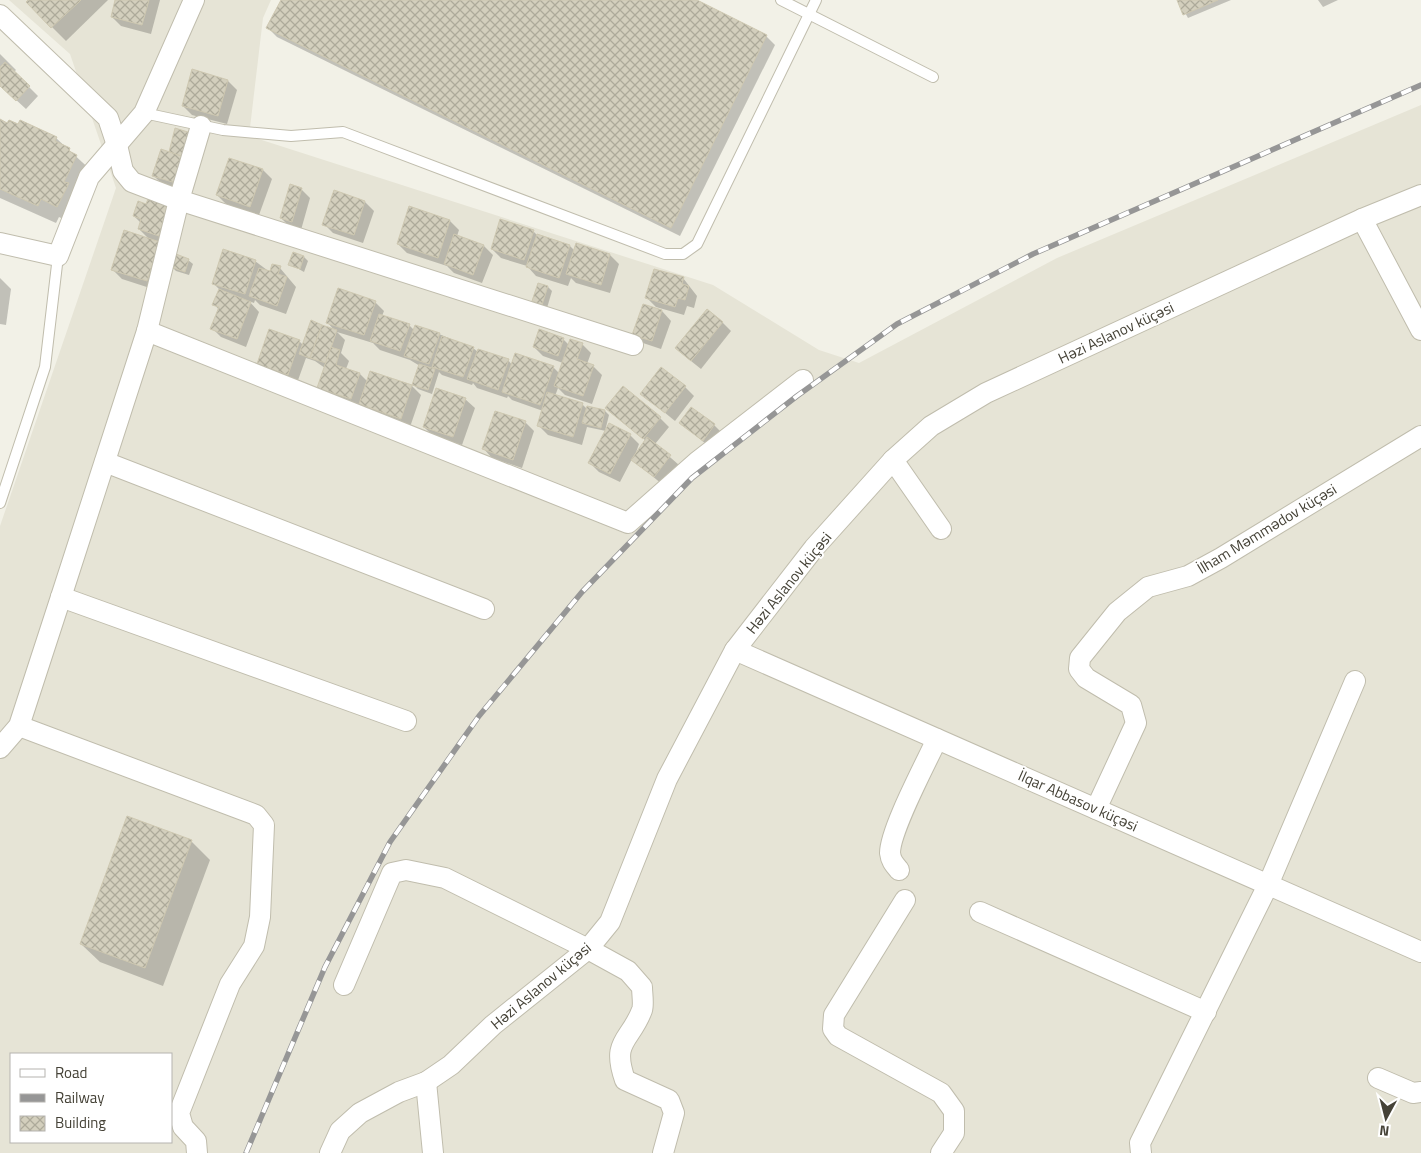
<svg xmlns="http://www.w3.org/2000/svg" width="1421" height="1153" font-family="'Titillium Web',sans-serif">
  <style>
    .residential { fill: #e6e4d6; fill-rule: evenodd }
    .shadow { fill: #0003 }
    .building { fill: url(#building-cross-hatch); stroke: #cec8b1 }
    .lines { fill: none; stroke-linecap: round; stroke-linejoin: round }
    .lane-casing { stroke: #c0bdad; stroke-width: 12 }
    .street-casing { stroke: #c0bdad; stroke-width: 22 }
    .lane { stroke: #fff; stroke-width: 10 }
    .street { stroke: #fff; stroke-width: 20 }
    .rail-casing { stroke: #969696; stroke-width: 5.5 }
    .rail { stroke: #fff; stroke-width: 4; stroke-dasharray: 11; stroke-linecap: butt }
    .labels { text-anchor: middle; stroke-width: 4; stroke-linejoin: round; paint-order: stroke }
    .street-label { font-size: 15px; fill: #454237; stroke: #fff }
  </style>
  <defs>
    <pattern id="building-cross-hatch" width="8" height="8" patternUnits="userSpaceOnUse" patternTransform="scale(1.25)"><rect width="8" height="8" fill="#d3cfbd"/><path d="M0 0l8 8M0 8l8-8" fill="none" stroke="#adaa9a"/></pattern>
  </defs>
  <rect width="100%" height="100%" fill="#f2f1e7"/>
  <path class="residential" d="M9 0H271L263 18 249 136 713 285 819 350 859 363 1057 258 1421 105V1153H0V526L116 188 70 54ZM11 1054H171V1142H11Z"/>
  <g class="shadow">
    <polygon points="30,0 108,0 66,41 27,2"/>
    <polygon points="116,0 160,0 151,34 121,26 112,17"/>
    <polygon points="282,0 694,0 766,36 775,45 680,236 277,37 268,28"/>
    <polygon points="1178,0 1231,0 1188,18"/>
    <polygon points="1318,0 1338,0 1323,7"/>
    <polygon points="0,54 16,70 14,72 38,96 26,109 1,86 0,87"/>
    <polygon points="228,81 237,90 227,124 192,115 183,106"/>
    <polygon points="0,121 56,138 95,174 76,225 59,217 56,223 0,198"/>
    <polygon points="173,155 185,192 163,185 154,176"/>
    <polygon points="263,170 272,179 259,215 226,204 217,195"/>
    <polygon points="301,189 310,198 301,230 290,227 281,218"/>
    <polygon points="365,202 374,211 363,243 333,233 324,224"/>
    <polygon points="147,206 168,207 168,244 157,241 168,252 156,290 122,279 113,270 150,240 139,229 141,223 134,216"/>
    <polygon points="410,208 450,221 459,230 457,236 484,246 493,255 482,283 454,273 447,266 407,253 398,244"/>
    <polygon points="533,231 538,236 570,246 575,251 577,244 610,255 619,264 610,293 576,283 571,278 568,286 536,276 527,266 501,258 492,249"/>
    <polygon points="304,257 308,261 304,272 290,264"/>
    <polygon points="188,260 193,264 189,275 176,271 172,267"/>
    <polygon points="255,261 271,273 280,268 296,287 286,314 260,305 255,300 254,303 249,301 259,312 246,347 221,337 212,328 219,310 214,304 220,290 214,284"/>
    <polygon points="0,278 11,289 6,325 0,324"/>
    <polygon points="683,278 697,296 694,308 687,306 684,315 656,307 647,298"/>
    <polygon points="538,284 548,287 552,291 547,308 533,301"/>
    <polygon points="375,302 384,311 382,316 409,325 414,330 439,334 473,348 478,352 508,360 512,365 553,367 560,374 563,363 543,356 534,347 563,339 569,345 582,344 591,353 587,364 593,366 602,375 592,404 565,395 558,388 555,396 582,404 587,409 605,411 609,415 605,431 630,435 639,444 634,458 646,441 607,408 660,418 669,427 655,444 679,465 663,485 632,459 620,482 599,472 590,463 606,431 587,427 582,445 548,435 539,426 543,411 512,400 508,396 507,398 477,388 473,383 472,385 442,375 439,372 432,394 418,389 414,385 420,366 410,360 380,350 373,343 337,332 345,340 341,353 349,361 346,369 360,374 368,382 412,386 421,395 410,427 369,413 361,405 360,408 327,397 318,388 325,368 315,361 306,358 297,383 268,373 259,364 299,341 303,345 335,331 327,322"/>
    <polygon points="643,306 662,311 671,321 661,349 643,343 634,334"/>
    <polygon points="722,322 731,331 701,369 686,357"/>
    <polygon points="685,387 694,396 675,421 642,394"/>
    <polygon points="465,399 475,408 462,445 433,436 424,427"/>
    <polygon points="525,422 534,431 522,468 492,458 483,448"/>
    <polygon points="681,423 714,425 723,434 712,449"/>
    <polygon points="191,841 210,860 163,986 100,962 81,944"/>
  </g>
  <g class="building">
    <polygon points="28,0 81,0 51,28 26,2"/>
    <polygon points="115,0 149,0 142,25 111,17"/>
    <polygon points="281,0 697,0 767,35 671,228 266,28"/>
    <polygon points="1177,0 1218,0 1183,15"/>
    <polygon points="5,62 30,86 16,101 0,86 0,67"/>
    <polygon points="192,69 228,80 218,116 182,106"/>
    <polygon points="0,119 7,123 9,120 18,124 20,120 57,137 55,141 70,148 69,151 77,155 64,182 69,183 57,207 41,199 38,206 0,189"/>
    <polygon points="175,128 191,133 184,157 169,152"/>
    <polygon points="161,149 184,157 176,183 152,176"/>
    <polygon points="229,158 263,169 250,207 216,195"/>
    <polygon points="290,184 302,188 292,222 280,218"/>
    <polygon points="334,190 365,201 354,235 322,225"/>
    <polygon points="148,199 168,206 159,236 138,229 141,219 133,216 138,201 146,204"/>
    <polygon points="409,206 450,220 438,258 397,244"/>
    <polygon points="500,219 534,230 524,260 491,249"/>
    <polygon points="124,230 160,242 147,281 111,270"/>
    <polygon points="454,234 484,245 473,275 444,264"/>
    <polygon points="537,234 570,245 559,278 526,267"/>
    <polygon points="576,243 610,254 601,285 566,274"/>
    <polygon points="223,249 256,260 245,294 212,284"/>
    <polygon points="293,252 304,256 300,269 288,265"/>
    <polygon points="176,254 189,259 185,272 171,267"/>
    <polygon points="272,264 281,266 278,274 287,277 277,306 249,296 259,268 270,271"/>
    <polygon points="654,269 684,277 682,284 689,286 685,300 678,298 675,307 645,298"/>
    <polygon points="538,283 548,286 542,305 532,301"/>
    <polygon points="338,288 376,301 364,335 326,323"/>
    <polygon points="219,289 251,302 237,339 210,329 219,307 212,305"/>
    <polygon points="643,304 662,310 652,341 632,335"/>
    <polygon points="707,309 723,322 691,361 675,348"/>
    <polygon points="379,314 410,324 400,351 370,341"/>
    <polygon points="311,320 322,325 310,358 299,354"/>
    <polygon points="322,325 337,330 326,363 310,358"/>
    <polygon points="415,325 440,333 429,364 404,356"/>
    <polygon points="269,329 300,340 288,375 257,364"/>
    <polygon points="539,329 564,338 558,356 533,347"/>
    <polygon points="442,336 474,347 463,377 432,367"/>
    <polygon points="570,339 583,343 577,359 594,365 583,396 554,386"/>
    <polygon points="331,347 340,350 336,365 360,373 351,399 317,388"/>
    <polygon points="478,349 509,359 498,390 467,379"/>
    <polygon points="515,353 554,366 540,405 502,392"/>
    <polygon points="419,364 435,369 428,390 412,385"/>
    <polygon points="661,367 686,386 665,413 640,394"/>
    <polygon points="370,371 412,385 401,419 359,404"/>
    <polygon points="623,386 661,417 643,439 605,408"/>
    <polygon points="436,388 466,398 453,437 423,427"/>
    <polygon points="547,392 583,403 573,437 537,426"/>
    <polygon points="587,406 605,410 601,428 582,423"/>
    <polygon points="691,407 715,424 703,441 679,423"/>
    <polygon points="495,411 526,421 513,460 482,449"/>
    <polygon points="609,423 631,434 610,474 588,463"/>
    <polygon points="647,437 671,455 654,477 631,460"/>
    <polygon points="127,816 192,840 145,968 80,944"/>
  </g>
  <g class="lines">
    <defs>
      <g id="lane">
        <polyline points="781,0 933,77"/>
        <polyline points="144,113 223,130 291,136 343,132 665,254 683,254 697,244 816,0"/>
        <polyline points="0,503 45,367 58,256"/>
      </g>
      <g id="street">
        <polyline points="0,15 108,118 117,145 123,171 132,182 179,200 633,345"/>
        <polyline points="1362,219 1421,330"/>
        <polyline points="0,243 58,256 89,177 144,113 194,0"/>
        <polyline points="147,331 628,523 697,462 803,380"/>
        <polyline points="893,460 941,529"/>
        <polyline points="105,462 484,609"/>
        <polyline points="61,597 406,721"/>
        <polyline points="735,650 1421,952"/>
        <polyline points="19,726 256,815 264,825 260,917 254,946 230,984 179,1113 183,1127 196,1141 197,1153"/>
        <polyline points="0,748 19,726 61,597 147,331 179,200 201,126"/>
        <polyline points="1096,809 1136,723 1131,705 1086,678 1079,669 1080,658 1117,612 1148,587 1188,576 1221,558 1421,436"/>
        <path d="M899 870C894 864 891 861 890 853 890 830 926 763 937 739"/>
        <polyline points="905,900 834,1015 833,1029 838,1036 941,1093 954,1111 954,1133 941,1153"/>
        <polyline points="980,912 1206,1012"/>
        <path d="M344 985 392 873 406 870 445 878 588 949 628 971 642 987C642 994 644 1004 642 1010 630 1042 611 1040 625 1080L669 1100 674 1113 663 1153"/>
        <polyline points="1378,1078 1413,1093 1421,1092"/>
        <polyline points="426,1082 433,1153"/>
        <polyline points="330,1153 340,1131 360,1113 399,1092 426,1082 451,1065 493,1025 588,949 610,922 667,779 735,650 814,548 893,460 931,426 986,393 1362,219 1421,195"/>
        <polyline points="1141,1153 1140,1143 1268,885 1355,681"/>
      </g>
    </defs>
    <use href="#lane" class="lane-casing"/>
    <use href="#street" class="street-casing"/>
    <use href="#lane" class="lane"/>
    <use href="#street" class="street"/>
    <defs>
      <polyline id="rail" points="246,1153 325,967 390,842 479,716 582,592 692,478 797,396 897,324 1033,254 1421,85"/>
    </defs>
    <use href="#rail" class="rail-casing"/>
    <use href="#rail" class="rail"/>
  </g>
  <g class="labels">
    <g class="street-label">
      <text transform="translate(1116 333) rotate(-25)" y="5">Həzi Aslanov küçəsi</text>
      <text transform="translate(1267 529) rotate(-31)" y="5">İlham Məmmədov küçəsi</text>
      <text transform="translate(789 583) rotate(-51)" y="5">Həzi Aslanov küçəsi</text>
      <text transform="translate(1078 801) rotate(24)" y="5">İlqar Abbasov küçəsi</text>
      <text transform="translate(541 986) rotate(-40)" y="5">Həzi Aslanov küçəsi</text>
    </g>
  </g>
  <rect x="10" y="1053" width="162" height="90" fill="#ffffff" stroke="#b5b3af"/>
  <rect x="20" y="1069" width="25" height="8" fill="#ffffff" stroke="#b5b3af"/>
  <text x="55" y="1078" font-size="15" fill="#454237">Road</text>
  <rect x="20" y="1094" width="25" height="8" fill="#969696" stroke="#b5b3af"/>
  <text x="55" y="1103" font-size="15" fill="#454237">Railway</text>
  <rect x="20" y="1116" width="25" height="15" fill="url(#building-cross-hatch)" stroke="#b5b3af"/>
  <text x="55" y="1128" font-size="15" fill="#454237">Building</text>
  <g transform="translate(1386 1118) rotate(187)" stroke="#ffffff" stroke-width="4" paint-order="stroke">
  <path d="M0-4L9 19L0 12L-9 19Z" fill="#454237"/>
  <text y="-8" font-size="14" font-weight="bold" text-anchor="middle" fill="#454237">N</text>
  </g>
</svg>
